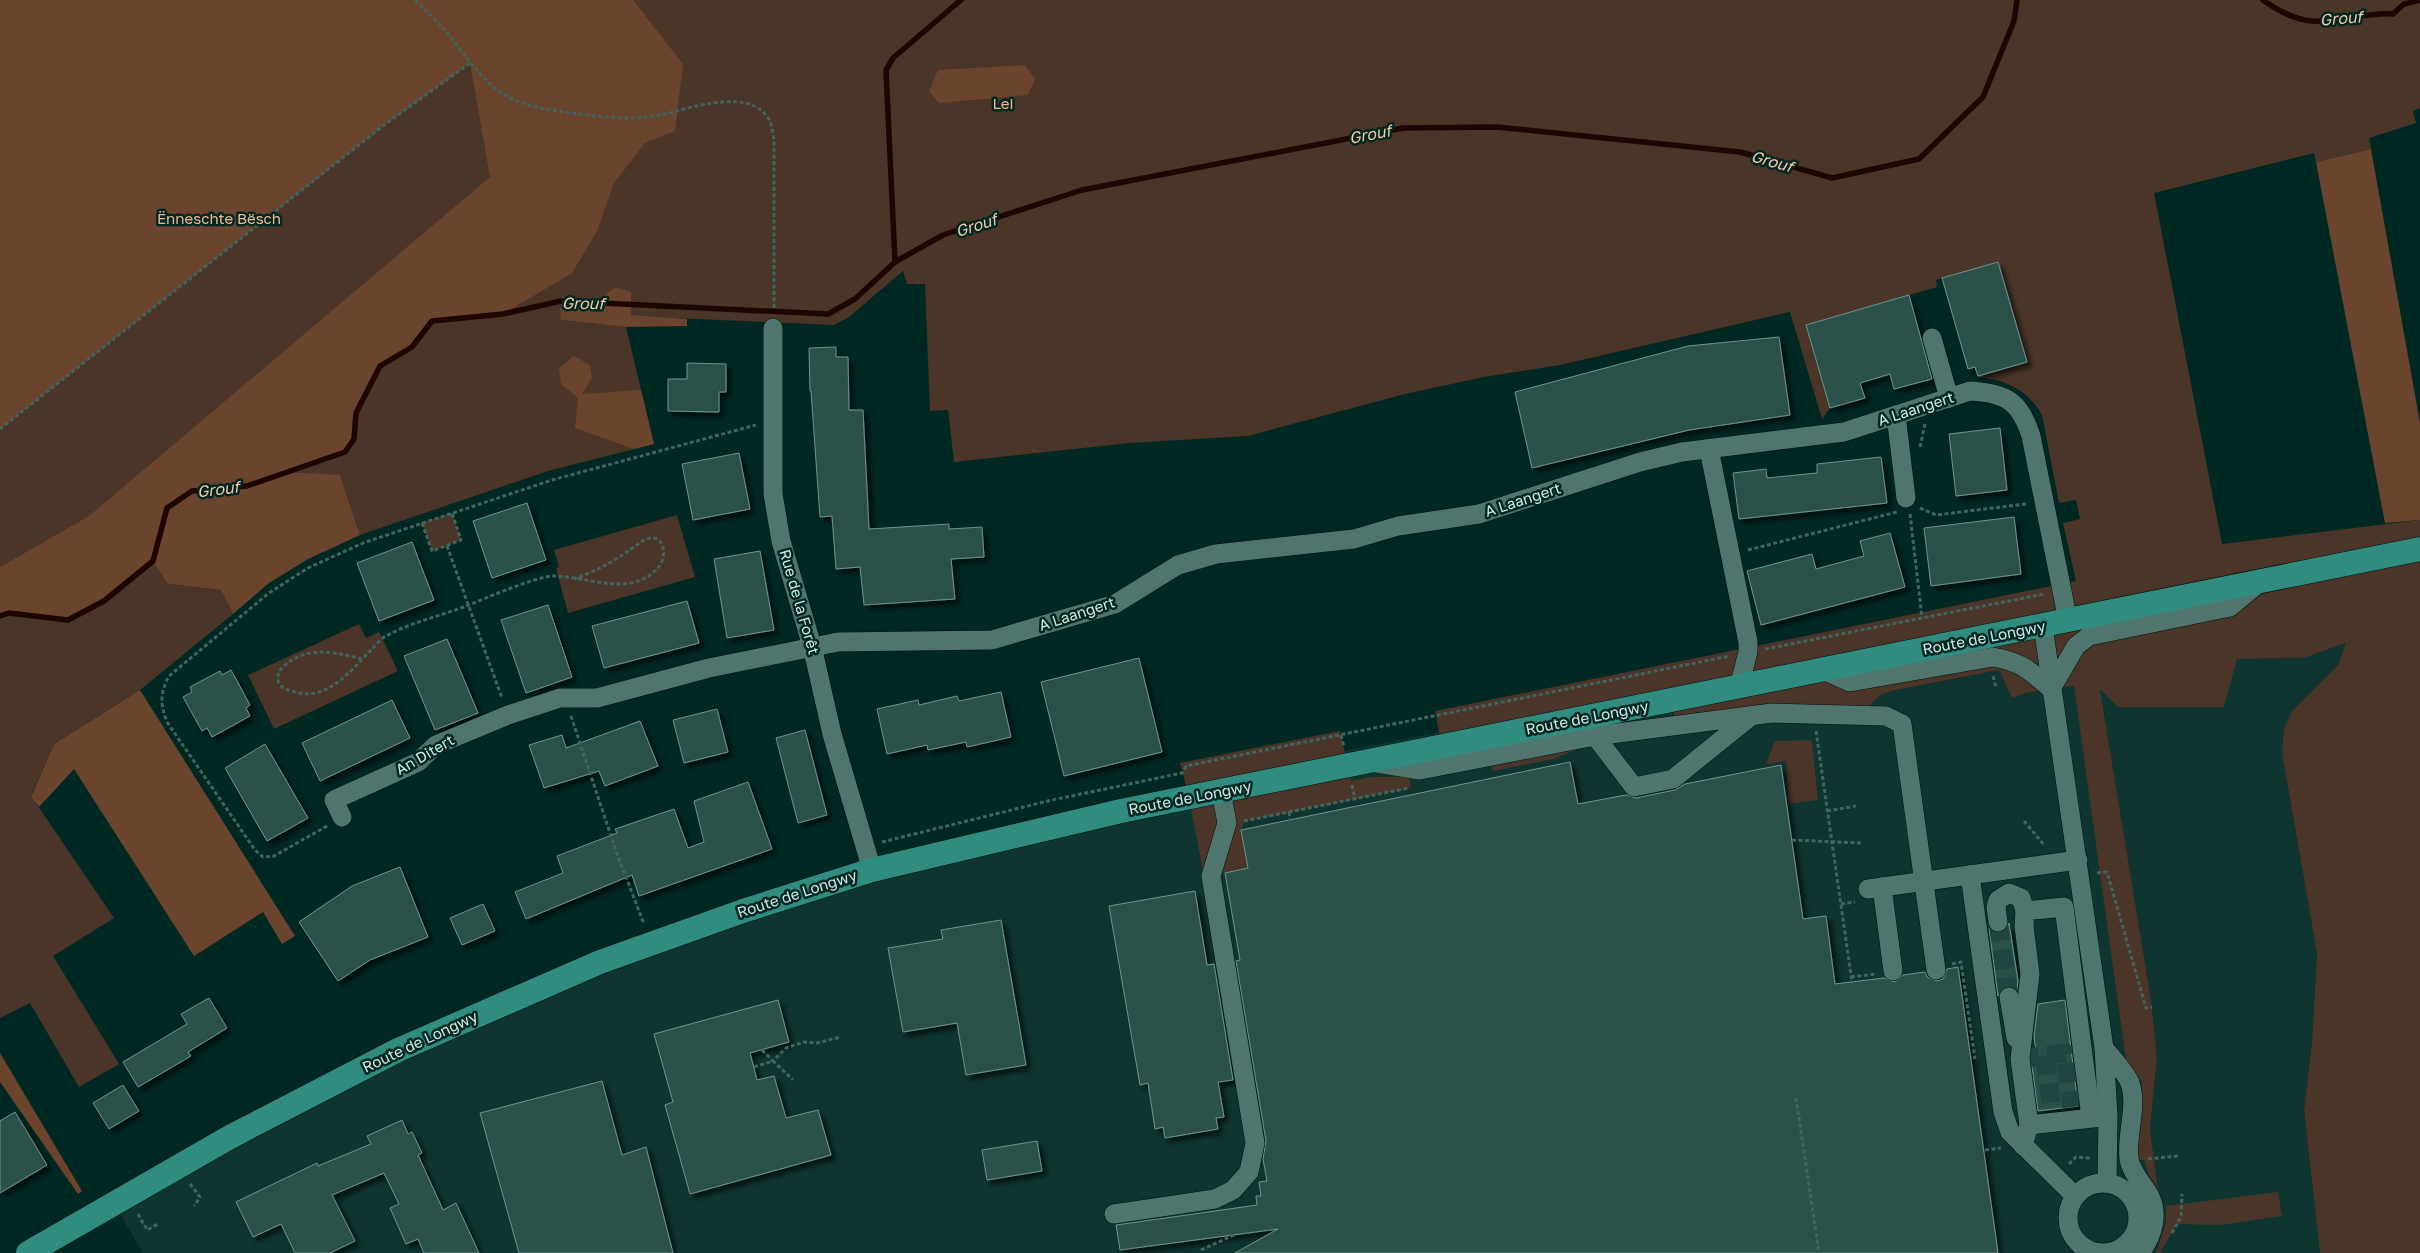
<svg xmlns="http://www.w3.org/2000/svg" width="2420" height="1253" font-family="'Golos Text',sans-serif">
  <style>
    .built { fill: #0f3530 }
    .green { fill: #4a3528 }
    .forest { fill: #6a442d }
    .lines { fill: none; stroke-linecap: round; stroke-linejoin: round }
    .stream { stroke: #1d0500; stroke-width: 5.5 }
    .building { fill: #2c514a; stroke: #6d948d; filter: url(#shadow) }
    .minor-tunnel { stroke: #204540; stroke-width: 19; stroke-dasharray: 19 9; stroke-linecap: butt }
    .minor-casing { stroke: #00100c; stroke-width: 20 }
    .major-casing { stroke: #00100c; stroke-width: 25 }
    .path { stroke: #42645f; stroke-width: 3; stroke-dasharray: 4 2.5; stroke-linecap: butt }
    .minor { stroke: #50756e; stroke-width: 19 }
    .major { stroke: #318c80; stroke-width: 24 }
    .labels { text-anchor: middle; stroke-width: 5; stroke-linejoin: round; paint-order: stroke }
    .park-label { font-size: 15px; fill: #f7b58e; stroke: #002823 }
    .street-label { font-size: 15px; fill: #d4e9e4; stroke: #002823 }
    .water-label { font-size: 16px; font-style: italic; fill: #fbc6a6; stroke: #002823 }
  </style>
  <defs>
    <filter id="shadow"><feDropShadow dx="4.5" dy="4.5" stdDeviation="2.5" flood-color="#0009"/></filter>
  </defs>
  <rect width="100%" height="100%" fill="#002823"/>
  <polygon class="built" points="2347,643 2338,665 2292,711 2282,753 2317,954 2312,1041 2304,1111 2320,1253 143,1253 114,1204 230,1137 743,911 1348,765 1345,751 1439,732 1442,746 1671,701 1675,725 1858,715 1881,695 1891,691 1999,670 2012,698 2025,693 2075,686 2126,1061 2142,1082 2140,1129 2144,1159 2149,1175 2158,1187 2150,1129 2157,1057 2152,1007 2100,688 2237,659 2304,658"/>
  <g class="green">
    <path d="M0 0H2420V108L2413 111 2416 123 2369 138 2371 149 2316 162 2314 153 2154 193 2222 544 2420 520V1253H2320L2304 1111 2312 1041 2317 954 2282 753 2284 729 2292 711 2338 665 2346 643 2304 658 2237 659 2224 707H2118L2100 689 2151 1000 2157 1057 2150 1129 2158 1189 2149 1175 2144 1160H2138L2135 1142 2140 1129 2142 1082 2126 1061 2074 686 2025 693 2012 698 1999 670 1891 691 1881 695 1858 715 1676 725 1671 701 1442 747 1435 711 2076 581 2063 523 2080 519 2076 500 2059 503 2042 415C2032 396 2013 383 1992 379 1987 378 1982 379 1978 376L2027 362 1998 262 1936 280 1937 287 1806 325 1830 408 1822 419 1790 312 1560 365 1484 377 1405 394 1248 436 1129 443 954 462 948 410 930 411 925 284H907L903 271 849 317 834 325 631 316 593 303 561 301 560 320 626 327 654 444 548 471 360 535 340 475 168 584 221 590 233 614 140 690 54 744 31 796 114 918 53 956 119 1064 79 1087 30 1003 0 1018Z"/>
    <polygon points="452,513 461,540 432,551 422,523"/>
    <polygon points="677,515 695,577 568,613 556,568 559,567 554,550"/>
    <polygon points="359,624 366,638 379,632 398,671 274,729 248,675"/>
    <polygon points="1340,731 1351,781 1370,777 1409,777 1411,788 1244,821 1241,830 1248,868 1204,877 1189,798 1180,763"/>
    <polygon points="1812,740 1818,800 1788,804 1786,761 1766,764 1775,741"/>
    <polygon points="1575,744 1576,750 1553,759 1493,771 1491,761"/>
    <polygon points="2278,1192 2282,1216 2221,1225 2177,1224 2160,1253 2156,1253 2166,1223 2166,1206"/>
  </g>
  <g class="forest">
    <polygon points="0,0 633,0 683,64 675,131 645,143 614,183 597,231 572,273 503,314 432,321 412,347 380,366 356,413 354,439 345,452 285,472 340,475 360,535 308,559 269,583 233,614 221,590 168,584 153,561 104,601 68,620 9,613 0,616 0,567 89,516 490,177 470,63 384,125 0,429"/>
    <polygon points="1025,65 1035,79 1028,95 939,103 929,91 938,70"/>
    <polygon points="2371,149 2420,423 2420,520 2385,523 2316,162"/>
    <polygon points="616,287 631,292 631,315 687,319 687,326 626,327 560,320 561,301 593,303"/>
    <polygon points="574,356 590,365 592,378 582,394 641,390 654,444 634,449 575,428 578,398 561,384 559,368"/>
    <polygon points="140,690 295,936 282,944 263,912 194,956 74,769 39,807 31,797 54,744"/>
    <polygon points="0,1053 82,1191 78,1194 0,1082"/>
  </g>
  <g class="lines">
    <g class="stream">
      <path d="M2263 0C2276 10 2296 20 2312 21 2339 23 2366 12 2393 14L2404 4 2420 0"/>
      <polyline points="895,262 886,70 893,58 961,0"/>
      <polyline points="0,616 9,613 68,620 104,601 153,561 167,508 192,491 247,486 345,452 354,439 356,413 380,366 412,347 432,321 503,314 561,301 828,314 855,299 895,262 943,235 1082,190 1403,128 1497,127 1740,152 1832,178 1919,159 1983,97 2014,21 2017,0"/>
    </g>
  </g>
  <g class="building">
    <polygon points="1998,262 2027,362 1978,376 1975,367 1968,369 1942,278"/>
    <polygon points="1909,295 1932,379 1894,389 1890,374 1860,383 1865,398 1830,408 1806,325"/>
    <polygon points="1779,337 1790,415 1689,430 1532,468 1515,392 1688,346"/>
    <polygon points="836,347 836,357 848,357 849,410 863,410 869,529 949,524 949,529 982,527 984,557 951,559 955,599 864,605 860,567 836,569 832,516 820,517 811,391 810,391 809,348"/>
    <polygon points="687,363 726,364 726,392 719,392 719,412 668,411 668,379 687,379"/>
    <polygon points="2000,428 2007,490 1956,496 1949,434"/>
    <polygon points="739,453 750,509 693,520 682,464"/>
    <polygon points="1881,457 1887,503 1739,519 1733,473 1766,469 1767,478 1817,473 1817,464"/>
    <polygon points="527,503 546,560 492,578 473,521"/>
    <polygon points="2014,517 2021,574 1931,586 1924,528"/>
    <polygon points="1890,533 1905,587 1761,625 1747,571 1812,554 1816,569 1864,556 1860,541"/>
    <polygon points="412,542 434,600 379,621 357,563"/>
    <polygon points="760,551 774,630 727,638 714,559"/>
    <polygon points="687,601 699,643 604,668 592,626"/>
    <polygon points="548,605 572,677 526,693 501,620"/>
    <polygon points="447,639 478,713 435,730 404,656"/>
    <polygon points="1139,658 1162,752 1064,776 1041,682"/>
    <polygon points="231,670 250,705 246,708 250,716 212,737 207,728 202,731 183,697 192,692 190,687 220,671 222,675"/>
    <polygon points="1001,692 1011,737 967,747 966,742 928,750 927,745 887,754 877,709 918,700 919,705 957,696 959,701"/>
    <polygon points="392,700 410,738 320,781 302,743"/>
    <polygon points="717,709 728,752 684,763 673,720"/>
    <polygon points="640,721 658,766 605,786 599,771 544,788 529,745 562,735 566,748"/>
    <polygon points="805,730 827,815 798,823 776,738"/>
    <polygon points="265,744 308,818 267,841 225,768"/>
    <polygon points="1570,762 1578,804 1626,795 1636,798 1675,790 1685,784 1781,765 1803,919 1826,916 1835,984 1884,978 1895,982 1903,975 1925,972 1927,977 1937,981 1943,979 1947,969 1958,967 1998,1253 1235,1253 1278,1229 1120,1250 1116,1225 1257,1205 1256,1196 1261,1196 1259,1182 1267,1181 1263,1159 1266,1141 1236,961 1240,960 1225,873 1248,868 1241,830"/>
    <polygon points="748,782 772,849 639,896 632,875 526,919 515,892 563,873 557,856 617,833 615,829 674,809 688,848 704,842 694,801"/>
    <polygon points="400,867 428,937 370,960 338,981 299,922 352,886"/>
    <polygon points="1195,891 1207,965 1214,964 1233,1080 1218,1082 1224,1117 1216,1118 1218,1129 1165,1138 1163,1127 1155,1129 1148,1083 1140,1085 1109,906"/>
    <polygon points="483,904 495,931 462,945 450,918"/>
    <polygon points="1001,920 1026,1065 966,1075 957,1023 903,1032 888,948 943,939 941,930"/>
    <polygon points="2009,923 2018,981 2017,989 2007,986 2001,989 1998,996 1989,928 1993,932 2000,933 2005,931"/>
    <polygon points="209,998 227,1028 188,1052 191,1056 138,1087 123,1062 187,1024 181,1014"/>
    <polygon points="778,1000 789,1042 750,1053 757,1080 774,1076 786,1118 818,1110 831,1155 690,1194 665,1105 673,1102 654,1034"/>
    <polygon points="2065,1000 2078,1106 2038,1111 2031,1059 2037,1057 2034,1037 2038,1004"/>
    <polygon points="602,1081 622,1155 646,1147 673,1253 519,1253 480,1113"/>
    <polygon points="123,1085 139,1111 109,1129 93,1103"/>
    <polygon points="15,1112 47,1165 0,1193 0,1121"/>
    <polygon points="402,1120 408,1134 412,1132 422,1153 418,1155 443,1210 456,1203 479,1253 424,1253 418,1239 406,1244 390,1208 399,1204 384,1173 332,1195 355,1241 330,1253 295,1253 281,1224 253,1237 236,1202 317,1163 318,1166 371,1144 367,1136"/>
    <polygon points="1037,1141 1042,1171 987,1180 982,1150"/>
  </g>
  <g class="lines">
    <g class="minor-tunnel">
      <polyline points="1998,922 2009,997"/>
      <polyline points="2045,1056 2052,1110"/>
      <polyline points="2020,1059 2065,1053 2072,1107"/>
    </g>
    <defs>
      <g id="minor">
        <polyline points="773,328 773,494 781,541 812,646 832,734 872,870"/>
        <polyline points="1932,338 1949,398"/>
        <polyline points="1896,415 1906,498"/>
        <polyline points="1709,449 1748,642 1748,652 1739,687"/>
        <polyline points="2043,626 2104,1048 2108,1116 2107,1183"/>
        <path d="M1823 670 1850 682 1993 657C2021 662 2030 670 2051 689"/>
        <polyline points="2051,689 2076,646 2089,636 2230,607 2260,582"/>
        <polyline points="1595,736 1634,787 1673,779 1751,716"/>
        <polyline points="1377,763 1420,770 1595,736 1772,713 1886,716 1902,724 1936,970"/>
        <path d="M342 817 334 800 418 762 436 745 508 715 560 698H597L709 668 838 642 992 640 1115 604 1178 565 1216 554 1354 539 1398 526 1479 514 1640 462 1682 452 1844 432 1970 391C2006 393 2020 401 2031 436L2068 621"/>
        <polyline points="1970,875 2003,1112 2010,1132 2075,1196"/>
        <polyline points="1882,887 1893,971"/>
        <polyline points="1868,889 2078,860"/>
        <polyline points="1998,922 1996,907 1998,900 2009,893 2021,898 2025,911"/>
        <polyline points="2009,997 2016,1038"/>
        <path d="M2104 1048C2111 1057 2129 1076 2131 1086 2137 1110 2126 1135 2129 1159 2131 1171 2141 1182 2148 1193 2160 1213 2153 1236 2140 1253"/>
        <polyline points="2029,1125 2102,1117"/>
        <polyline points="2023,1146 2029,1125 2020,1059 2030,974 2024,926 2025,911 2064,907 2091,1117"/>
        <circle cx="2103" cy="1218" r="35"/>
        <polyline points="1114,1214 1215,1199 1233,1190 1249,1172 1255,1143 1211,876 1227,823 1221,791"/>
      </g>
      <polyline id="major" points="28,1253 230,1137 398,1050 600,962 743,911 872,870 1121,811 2420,549"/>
    </defs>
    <use href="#minor" class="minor-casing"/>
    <use href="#major" class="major-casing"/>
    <g class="path">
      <path d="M415 0C427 12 439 23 450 36 470 61 486 88 517 101 535 110 612 119 633 118 642 117 651 117 660 115 689 109 751 85 770 121 772 126 773 134 774 140V310"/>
      <polyline points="0,429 384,125 470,63"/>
      <polyline points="1920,447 1925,424"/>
      <polyline points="1920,508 1936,515 2026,504"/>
      <polyline points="1910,514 1922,618"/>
      <polyline points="422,523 432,551 461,540 452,513"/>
      <polyline points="447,546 502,698"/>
      <polyline points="1748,550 1897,512"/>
      <polyline points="1765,649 2044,594"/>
      <path d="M362 659C334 652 308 645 284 666 279 670 276 677 279 683 282 689 289 690 295 692 328 702 352 669 373 648 377 644 381 638 386 636 410 623 439 616 464 607 484 599 534 577 553 576 589 576 628 598 657 569 662 564 665 555 663 548 662 543 659 539 654 538 646 537 640 543 634 547 611 563 600 569 574 579"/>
      <polyline points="1993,676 1996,687"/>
      <polyline points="571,716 616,851 644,924"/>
      <polyline points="1816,731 1852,982"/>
      <polyline points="1341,735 1344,747"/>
      <polyline points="1352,785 1355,799"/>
      <polyline points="1827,811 1856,806"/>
      <polyline points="1289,812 1290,819"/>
      <polyline points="1244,821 1409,788"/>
      <polyline points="2024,821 2045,846"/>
      <path d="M327 826 274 856 263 857 255 850 167 722C160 704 160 693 169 676L269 593 308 568 363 543 552 480 756 425"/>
      <polyline points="1792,840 1861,843"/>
      <polyline points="882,842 1052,800 1182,773 1186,766 1730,656"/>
      <polyline points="2097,873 2107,872 2146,1008 2152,1007"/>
      <polyline points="1841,904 1855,902"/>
      <polyline points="1952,964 1961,962 1975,1059"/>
      <polyline points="1851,977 1877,974"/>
      <polyline points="762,1050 773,1061 786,1048 804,1042 817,1043 841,1037"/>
      <polyline points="754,1067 773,1061 793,1080"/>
      <polyline points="1796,1098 1819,1253"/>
      <polyline points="1985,1150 2001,1148"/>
      <polyline points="2148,1159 2178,1156"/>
      <polyline points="2069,1164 2076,1157 2090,1158"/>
      <polyline points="190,1184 200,1197 194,1206"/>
      <polyline points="138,1214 147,1230 158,1224"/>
      <polyline points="2172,1233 2181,1217 2182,1194"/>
      <polyline points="1201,1250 1234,1235"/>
    </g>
    <use href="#minor" class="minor"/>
    <use href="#major" class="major"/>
  </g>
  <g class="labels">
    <g class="park-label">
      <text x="1003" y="109">Lei</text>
      <text x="219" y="224">Ënneschte Bësch</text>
    </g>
    <g class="street-label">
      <text transform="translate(1916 409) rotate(-18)" y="5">A Laangert</text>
      <text transform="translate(1523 500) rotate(-18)" y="5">A Laangert</text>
      <text transform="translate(799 602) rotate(74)" y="5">Rue de la Forêt</text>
      <text transform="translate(1077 614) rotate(-18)" y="5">A Laangert</text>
      <text transform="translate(1984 638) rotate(-11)" y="5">Route de Longwy</text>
      <text transform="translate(1587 718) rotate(-11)" y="5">Route de Longwy</text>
      <text transform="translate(425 755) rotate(-30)" y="5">An Ditert</text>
      <text transform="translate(1190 798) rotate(-11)" y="5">Route de Longwy</text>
      <text transform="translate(797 894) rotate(-18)" y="5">Route de Longwy</text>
      <text transform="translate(420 1042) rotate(-25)" y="5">Route de Longwy</text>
    </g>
    <g class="water-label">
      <text transform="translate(2341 18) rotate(-5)" y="6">Grouf</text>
      <text transform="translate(1370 134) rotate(-11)" y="6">Grouf</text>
      <text transform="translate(1772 161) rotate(16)" y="6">Grouf</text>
      <text transform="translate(976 225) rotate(-18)" y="6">Grouf</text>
      <text transform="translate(583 303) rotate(1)" y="6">Grouf</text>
      <text transform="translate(218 489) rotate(-7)" y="6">Grouf</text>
    </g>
  </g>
</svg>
